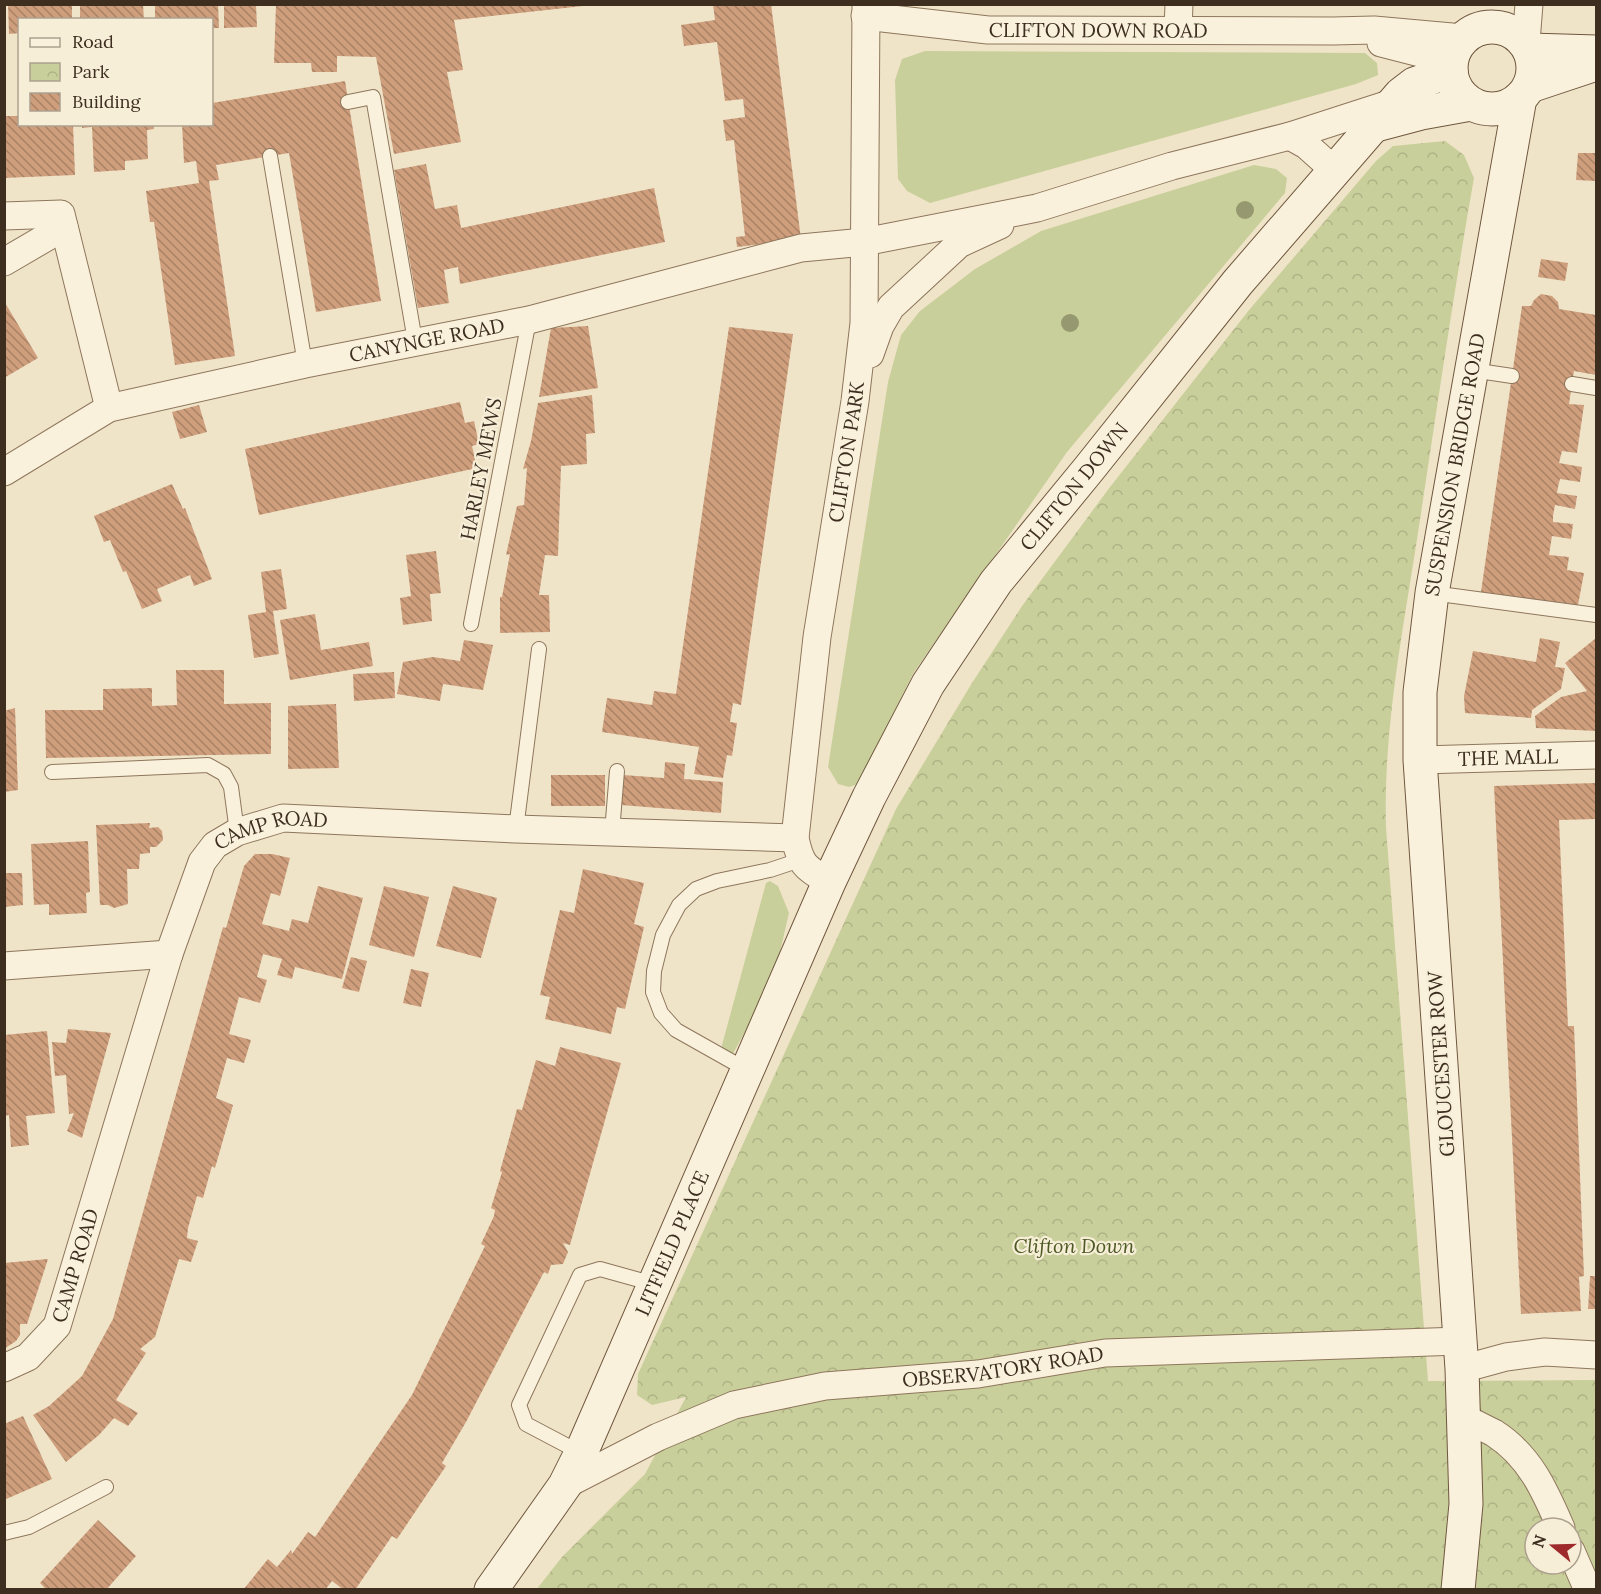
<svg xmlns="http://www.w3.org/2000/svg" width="1601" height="1594" font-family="Lora,serif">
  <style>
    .grass { fill: #c9cf9b }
    .park { fill: url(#park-crowns); fill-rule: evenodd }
    .building { fill: url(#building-back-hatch) }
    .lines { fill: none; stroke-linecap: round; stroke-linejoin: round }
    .lane-casing { stroke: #8d765c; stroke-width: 16 }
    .street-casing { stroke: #8d765c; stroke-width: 29 }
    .secondary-casing { stroke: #6f573f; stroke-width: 35 }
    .lane { stroke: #faf1dc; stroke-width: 14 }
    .street { stroke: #faf1dc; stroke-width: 27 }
    .secondary { stroke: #faf1dc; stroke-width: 33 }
    .tree { fill: #96986f }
    .labels { text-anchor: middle; stroke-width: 4.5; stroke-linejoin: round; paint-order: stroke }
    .street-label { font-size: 20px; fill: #3d2e20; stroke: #f7eed8 }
    .park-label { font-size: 20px; font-style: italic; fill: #4d5a26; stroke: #f7eed8 }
  </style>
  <defs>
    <pattern id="park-crowns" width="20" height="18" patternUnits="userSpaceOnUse" patternTransform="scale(1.5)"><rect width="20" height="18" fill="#c9cf9b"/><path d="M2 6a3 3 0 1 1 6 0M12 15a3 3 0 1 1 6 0" fill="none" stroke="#aeb285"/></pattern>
    <pattern id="building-back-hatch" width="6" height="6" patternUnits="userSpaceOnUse" patternTransform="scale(1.5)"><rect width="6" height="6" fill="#cf9f7d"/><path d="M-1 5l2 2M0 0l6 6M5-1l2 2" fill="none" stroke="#a98266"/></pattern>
  </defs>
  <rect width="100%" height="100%" fill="#f0e4c8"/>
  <g class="grass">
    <polygon points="925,51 1365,53 1377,63 1378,75 1356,84 930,203 907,191 898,179 895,80 902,59"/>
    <polygon points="1254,165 1276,169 1287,178 1285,193 1067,452 914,672 858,784 849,787 838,784 828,767 888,382 901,335 920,311 975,269 1041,231"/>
    <polygon points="770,881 778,886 789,913 780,952 755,1014 730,1059 721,1057 722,1045 766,883"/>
  </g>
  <path class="park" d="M1445 141 1464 155 1474 178C1453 296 1436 415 1418 533 1403 631 1383 729 1386 827L1428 1381 1596 1380V1589L536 1590 562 1557 645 1474 686 1397 652 1405 637 1395 638 1374 896 809 972 683 1022 606 1110 487 1249 310 1376 161 1393 146ZM1535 1528H1571V1564H1535Z"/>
  <g class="building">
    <polygon points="8,4 72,4 72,20 20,20 20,33 9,34"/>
    <polygon points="80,4 143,4 144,20 80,20"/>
    <polygon points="155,4 218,4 219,28 212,28 212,20 155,20"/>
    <polygon points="224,4 256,4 257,27 224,28"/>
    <polygon points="276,4 582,4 583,6 454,20 463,70 447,72 461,142 394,154 376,57 337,56 337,72 312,72 311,63 274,63"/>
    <polygon points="713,4 771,4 801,239 737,247 736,237 745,236 734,140 726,141 723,120 745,117 743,99 725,101 717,42 684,46 681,25 715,20"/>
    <polygon points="345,81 381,301 316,312 289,153 216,165 219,180 209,181 235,356 175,365 154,222 150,222 146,191 199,183 196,161 184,163 182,124 212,124 212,103"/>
    <polygon points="4,116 20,116 20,124 73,124 75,175 4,178"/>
    <polygon points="82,124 153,124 154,129 147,130 148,159 125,161 125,170 94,172 92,127 82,128"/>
    <polygon points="1578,153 1596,153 1596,181 1576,180"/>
    <polygon points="426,164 435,209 457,205 461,228 654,188 665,242 460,284 458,267 444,270 449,303 418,308 394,170"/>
    <polygon points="1541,259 1568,263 1565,281 1538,277"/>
    <polygon points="1541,294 1552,296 1558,302 1559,309 1596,315 1596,375 1574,371 1569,404 1584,405 1577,453 1562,451 1559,463 1582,467 1580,482 1560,479 1558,487 1557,493 1577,496 1575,509 1555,505 1553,516 1553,522 1573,524 1571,539 1552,536 1549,555 1569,557 1567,570 1584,573 1578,605 1558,602 1557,604 1481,592 1522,306 1531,306 1534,300"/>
    <polygon points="4,301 38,358 4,378"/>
    <polygon points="588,326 598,388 539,397 551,328"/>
    <polygon points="729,327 793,334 741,705 733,703 730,722 737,723 732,756 727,755 723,778 694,774 699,747 602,732 607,698 652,705 654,691 676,694"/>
    <polygon points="592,395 595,433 586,434 587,464 561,466 558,556 545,555 539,595 549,595 550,632 500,633 500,597 502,597 510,554 506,555 517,506 524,505 527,468 523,469 531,441 538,403"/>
    <polygon points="460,402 465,423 474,421 479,444 472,446 477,468 259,515 245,449"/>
    <polygon points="199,405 207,432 180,439 172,412"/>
    <polygon points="172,484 183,509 185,508 212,579 194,586 190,575 157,589 162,601 142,609 126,571 123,572 110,540 104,542 94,516"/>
    <polygon points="436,551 441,593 430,594 432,621 403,625 400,598 411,596 406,555"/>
    <polygon points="281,569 287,609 273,611 279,654 254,658 248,615 266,612 261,572"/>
    <polygon points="315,614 321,650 369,642 373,666 290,680 280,620"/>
    <polygon points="1540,638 1560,642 1555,667 1565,668 1561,689 1532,710 1531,718 1465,713 1464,696 1473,651 1536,662"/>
    <polygon points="1596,638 1596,731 1536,728 1535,716 1561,697 1587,691 1565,663"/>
    <polygon points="464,640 493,645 483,690 443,684 440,701 397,694 403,662 433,657 460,661"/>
    <polygon points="176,670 224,670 224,704 271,703 271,754 46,758 45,710 103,710 103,689 152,688 152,706 177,705"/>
    <polygon points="394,672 395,698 354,701 353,674"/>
    <polygon points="336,704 339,768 288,769 288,706"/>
    <polygon points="15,708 18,790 4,792 4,711"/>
    <polygon points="665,762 685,764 684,779 723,782 721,813 621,805 623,775 664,778"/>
    <rect x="551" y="775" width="54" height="31"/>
    <polygon points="1596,783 1596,819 1559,820 1568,1026 1574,1026 1584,1276 1579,1277 1581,1311 1521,1314 1494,786"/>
    <polygon points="150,823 149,828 158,827 162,831 163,840 156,847 150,847 150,853 140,854 139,869 127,869 128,904 114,908 108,905 100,905 96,825"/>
    <polygon points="88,841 90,892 86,893 87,913 49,915 49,904 34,905 31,844"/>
    <polygon points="255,854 272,854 290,858 280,896 271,893 262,924 289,931 292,919 308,923 318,886 363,898 342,979 295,967 292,979 277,975 282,959 263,954 257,977 267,980 260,1003 239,997 229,1034 251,1040 244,1063 227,1058 216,1098 233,1105 215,1168 212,1166 203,1198 197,1196 188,1228 187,1238 198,1241 191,1262 179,1259 155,1337 140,1349 146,1353 116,1400 138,1413 128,1426 114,1418 99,1435 66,1462 33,1415 49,1406 82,1376 113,1319 223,927 226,928 244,866"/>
    <polygon points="583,869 644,883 634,924 644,927 625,1009 617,1007 611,1034 545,1019 550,997 540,995 560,910 574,913"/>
    <polygon points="4,873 22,873 23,905 4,907"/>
    <polygon points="384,886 429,897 414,957 369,945"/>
    <polygon points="453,886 497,898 481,958 436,946"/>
    <polygon points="351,957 367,961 359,992 342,988"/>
    <polygon points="411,969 429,973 421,1007 403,1003"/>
    <polygon points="68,1029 111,1033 82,1138 67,1131 74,1113 69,1114 66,1075 55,1076 52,1042 66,1043"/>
    <polygon points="47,1031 55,1113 26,1116 29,1145 11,1147 9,1115 4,1116 4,1035"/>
    <polygon points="560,1047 621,1063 570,1245 563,1243 568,1252 563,1264 551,1265 548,1274 544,1272 466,1422 442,1463 446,1466 397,1539 392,1536 355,1590 344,1590 332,1581 325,1590 243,1590 268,1559 277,1567 291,1550 292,1554 308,1532 315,1537 412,1395 485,1246 481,1244 494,1216 495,1210 491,1208 502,1172 500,1171 509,1139 517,1109 522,1110 536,1060 555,1066"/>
    <polygon points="48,1259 27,1324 20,1324 20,1335 16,1341 4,1349 4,1263"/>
    <polygon points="1590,1276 1596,1276 1596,1309 1588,1309"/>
    <polygon points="23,1416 52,1479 4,1500 4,1424"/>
    <polygon points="98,1520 136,1556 106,1590 47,1590 40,1583"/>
  </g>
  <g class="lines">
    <defs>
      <g id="lane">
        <polyline points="348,102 373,97 415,341"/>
        <polyline points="270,156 305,364"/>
        <polyline points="1472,370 1512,376"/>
        <polyline points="1572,384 1596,388"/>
        <polyline points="1432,593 1596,615"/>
        <polyline points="471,624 529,320"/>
        <polyline points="52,772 208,765 224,774 231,787 237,832"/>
        <polyline points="516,829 539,649"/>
        <polyline points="612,832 617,771"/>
        <polyline points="747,1070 676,1030 661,1013 653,992 654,971 663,935 679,905 696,889 717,881 770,870 800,860"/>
        <polyline points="581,1453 526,1424 519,1405 580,1275 600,1269 654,1284"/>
        <polyline points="4,1533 29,1527 106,1487"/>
      </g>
      <g id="street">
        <path id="s1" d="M865 16 988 30 1333 31 1374 30 1463 38"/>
        <polyline points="1178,30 1179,4"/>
        <polyline points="1526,42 1529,4"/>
        <polyline points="1381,43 1451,61"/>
        <polyline points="1290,136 1306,145 1334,170"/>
        <polyline points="4,216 61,214 109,408"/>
        <polyline points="4,262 64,227"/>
        <polyline points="870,354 880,326 891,307 959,244 1000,225"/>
        <path id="s2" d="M4 472 109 408 305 364 529 320 801 248 864 242 1037 208 1172 166 1290 136 1392 103"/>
        <path id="s3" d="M1420 760 1596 755"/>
        <path id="s4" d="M829 882C805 867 801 866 795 838L817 637 855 401 864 323 866 4"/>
        <polyline points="4,966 169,954"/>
        <path id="s5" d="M4 1368 28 1357 57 1326 169 954 202 862 215 845 237 832 283 818 516 829 795 838"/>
        <polyline points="1462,1369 1506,1357 1545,1352 1596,1355"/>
        <path d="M1464 1418C1474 1423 1484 1428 1494 1433 1530 1456 1545 1491 1561 1528"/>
        <path id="s6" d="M565 1485 658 1437 734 1405 825 1386 978 1374 1105 1353 1460 1341"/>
        <polyline points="1571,1551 1588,1590"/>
      </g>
      <g id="secondary">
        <circle cx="1492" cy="68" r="41"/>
        <polyline points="1530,50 1596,52"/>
        <polyline points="1530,86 1596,64"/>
        <polyline points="1372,126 1421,113 1471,104"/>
        <path id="s7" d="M491 1590 565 1485 581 1453 829 882 869 797 928 684 996 582 1088 470 1238 282 1401 94 1414 84 1451 71"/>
        <path id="s8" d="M1458 1590 1466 1504 1462 1369 1420 760V692L1432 593 1520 98"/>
      </g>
    </defs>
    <use href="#lane" class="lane-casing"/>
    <use href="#street" class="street-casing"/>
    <use href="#secondary" class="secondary-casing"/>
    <use href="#lane" class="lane"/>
    <use href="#street" class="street"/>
    <use href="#secondary" class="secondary"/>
  </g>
  <g class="tree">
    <circle cx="1245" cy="210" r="9"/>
    <circle cx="1070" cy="323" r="9"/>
  </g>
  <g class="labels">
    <g class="street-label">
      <text dy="7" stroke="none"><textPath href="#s1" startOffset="234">CLIFTON DOWN ROAD</textPath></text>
      <text dy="7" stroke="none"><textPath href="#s2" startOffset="448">CANYNGE ROAD</textPath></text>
      <text dy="7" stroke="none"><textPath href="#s4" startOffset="448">CLIFTON PARK</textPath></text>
      <text dy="7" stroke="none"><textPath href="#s8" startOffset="1130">SUSPENSION BRIDGE ROAD</textPath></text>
      <text transform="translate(481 469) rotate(-79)" y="7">HARLEY MEWS</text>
      <text dy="7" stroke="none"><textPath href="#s7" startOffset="1254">CLIFTON DOWN</textPath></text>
      <text dy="7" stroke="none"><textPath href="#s3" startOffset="88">THE MALL</textPath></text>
      <text dy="7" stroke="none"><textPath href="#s5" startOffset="636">CAMP ROAD</textPath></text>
      <text transform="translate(1441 1064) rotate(-94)" y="7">GLOUCESTER ROW</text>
      <text dy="7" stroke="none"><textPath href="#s7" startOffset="393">LITFIELD PLACE</textPath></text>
      <text dy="7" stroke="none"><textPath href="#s5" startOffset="132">CAMP ROAD</textPath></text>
      <text dy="7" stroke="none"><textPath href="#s6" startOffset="459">OBSERVATORY ROAD</textPath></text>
    </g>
    <g class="park-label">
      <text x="1074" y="1253">Clifton Down</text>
    </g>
  </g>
  <rect width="1601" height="1594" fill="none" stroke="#3d2e20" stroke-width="12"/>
  <rect x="18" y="18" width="195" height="108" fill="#f7eed8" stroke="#ada18e" stroke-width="1.5"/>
  <rect x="30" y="38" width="30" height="9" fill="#faf1dc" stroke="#ada18e" stroke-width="1.5"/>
  <text x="72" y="48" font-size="18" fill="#3d2e20">Road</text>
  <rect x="30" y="63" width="30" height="18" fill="url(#park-crowns)" stroke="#ada18e" stroke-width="1.5"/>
  <text x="72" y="78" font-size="18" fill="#3d2e20">Park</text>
  <rect x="30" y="93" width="30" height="18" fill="url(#building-back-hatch)" stroke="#ada18e" stroke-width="1.5"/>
  <text x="72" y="108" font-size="18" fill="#3d2e20">Building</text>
  <g transform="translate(1553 1546) rotate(289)"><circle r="28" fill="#f7eed8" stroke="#ada18e" stroke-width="1.5"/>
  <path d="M0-4.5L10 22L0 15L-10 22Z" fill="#9e2a2b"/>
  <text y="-9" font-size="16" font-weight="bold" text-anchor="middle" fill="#3d2e20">N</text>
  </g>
</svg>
